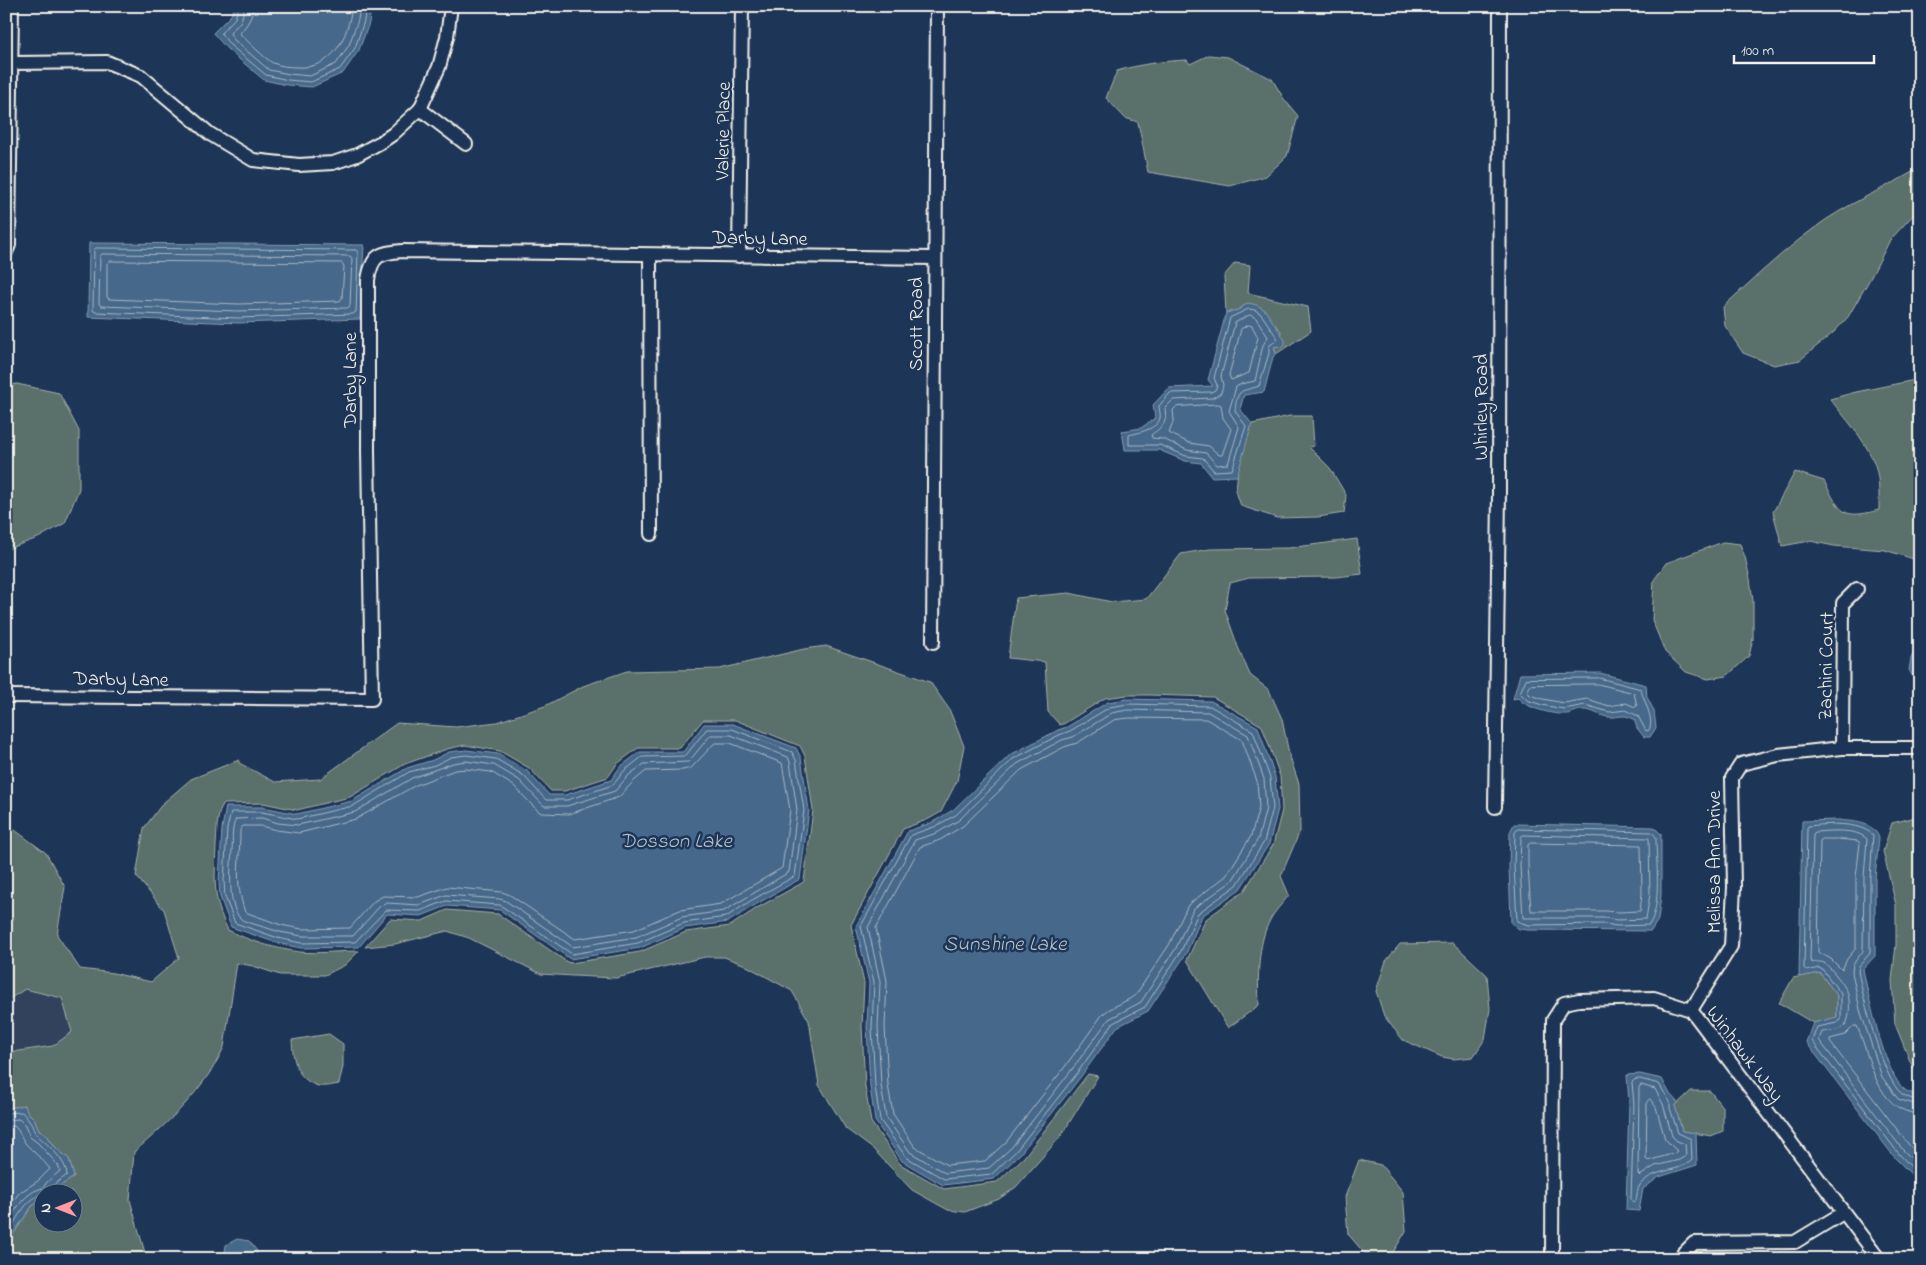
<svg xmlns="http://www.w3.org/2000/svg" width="1926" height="1265" font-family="'Indie Flower',sans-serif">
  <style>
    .built { fill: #30425c }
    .green { fill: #5a706b; stroke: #a7b0aa }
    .water { fill: #44678b; stroke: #8a9eb0 }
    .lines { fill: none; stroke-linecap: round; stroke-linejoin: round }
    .shore { stroke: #aebac3; stroke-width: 1 }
    .minor-casing { stroke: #f4f1e8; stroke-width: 16 }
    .minor { stroke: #1d3557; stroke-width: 12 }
    .labels { text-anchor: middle; stroke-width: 5; stroke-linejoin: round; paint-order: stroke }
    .street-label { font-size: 20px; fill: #f4f1e8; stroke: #1d3557 }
    .water-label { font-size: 21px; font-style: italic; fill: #b6c1c7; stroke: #1d3557 }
  </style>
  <rect width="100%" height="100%" fill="#1d3557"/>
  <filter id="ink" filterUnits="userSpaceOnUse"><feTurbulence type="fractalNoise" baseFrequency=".02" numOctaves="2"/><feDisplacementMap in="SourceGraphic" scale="10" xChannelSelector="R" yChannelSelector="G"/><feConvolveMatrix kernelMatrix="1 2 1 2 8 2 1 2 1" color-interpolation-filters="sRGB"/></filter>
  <g filter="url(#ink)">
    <polygon class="built" points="24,989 62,998 72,1032 53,1046 6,1053 6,1001"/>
    <g class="green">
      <path d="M1209 55 1228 57 1272 79 1284 99 1298 116 1287 156 1266 176 1230 186 1148 172 1138 122 1125 118 1106 98 1117 71C1141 64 1163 61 1187 60L1190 64Z"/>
      <path d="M1920 166V205L1916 212 1890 240 1871 277 1848 317 1834 332 1800 360 1774 365 1743 353 1725 326 1723 307C1752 280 1781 253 1813 229 1844 205 1882 190 1916 170Z"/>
      <polygon points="1235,263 1250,265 1248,293 1308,307 1311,331 1276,354 1274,347 1278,346 1281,331 1270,319 1248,303 1238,310 1226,313 1224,276"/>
      <path d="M1920 379V561L1885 550 1834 546 1810 541 1782 546 1773 512 1795 472 1824 481C1841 513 1842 520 1879 510 1879 494 1880 475 1873 460 1863 437 1845 418 1830 399L1856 392Z"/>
      <polygon points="17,384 59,393 79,431 79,489 65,523 38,538 10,548 6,552 6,386"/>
      <polygon points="1290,416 1312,416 1314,446 1309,447 1330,468 1346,495 1344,513 1318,517 1277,518 1241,506 1236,491 1238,469 1252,424"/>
      <path d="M1357 539 1362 574 1336 577 1249 578 1230 583 1225 610 1238 647 1250 675 1269 690 1282 719 1289 754 1299 784 1300 831 1281 876 1289 895C1283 903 1274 912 1270 920 1257 945 1258 978 1259 1005L1228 1028 1187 960 1206 919 1244 891 1273 845 1282 810 1280 776 1262 726 1213 697 1149 695H1127L1105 698 1065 723 1060 725 1048 712 1045 662 1008 658 1016 598 1069 593 1112 602 1146 599 1181 554 1210 549 1289 548Z"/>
      <polygon points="1723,542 1740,544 1745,557 1750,579 1753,601 1753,639 1749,656 1727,676 1708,679 1686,672 1665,652 1652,620 1654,580 1666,563"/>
      <path d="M826 646 930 682 949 709 964 746 957 781 941 812 929 819 903 829 851 925 864 983 862 1027 865 1087 871 1122 900 1164 944 1189 997 1182 1024 1157 1088 1074 1098 1076 1061 1136 1016 1187 999 1199 965 1212 948 1210 912 1190 873 1149 846 1129 819 1085 809 1021 792 991 743 964 724 957H705L616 978 573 976 541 974 469 938 447 931 395 944 365 947 390 919 422 921 447 910 498 914 567 962 571 963 640 952 686 932 730 926 757 908 802 883 804 881 813 810 805 756 800 746 735 720H703L680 748H638L617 764 608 777 565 791H551L529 768 500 751 465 745 447 749 405 764 350 797 329 802 297 810 263 803 223 804C216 816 217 833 216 846 215 880 212 898 228 930 249 941 276 949 300 952 319 954 340 951 359 951L345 965 325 975H280L253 966 237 963 224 1047C205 1089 169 1122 134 1152L130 1200 145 1253 140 1259H82L77 1250V1259H6V1245L32 1206 42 1199V1222H72V1192H51L74 1177 69 1159 56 1148 46 1134 39 1130 34 1118 29 1114 24 1105 6 1109V1053L53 1046 72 1032 62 998 25 989 6 1001V816L8 825 46 853 65 887 57 935 80 969 113 973 151 982 179 958 164 910 136 876 144 828 163 803 191 779 239 760V763L275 782 320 779 397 723 456 727 497 722 545 706 583 686 627 671 720 669 804 649Z"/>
      <polygon points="1920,816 1920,1071 1912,1066 1895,1024 1892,980 1896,945 1896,905 1883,851 1892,823"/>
      <polygon points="1453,943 1487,975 1490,1009 1485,1039 1473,1057 1454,1059 1442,1057 1403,1040 1384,1016 1376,991 1386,961 1400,944"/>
      <polygon points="1820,973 1837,995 1837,1018 1813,1023 1779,1003 1793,978"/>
      <path d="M329 1034 343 1044V1066L339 1084C333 1085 324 1087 318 1086 296 1079 293 1060 292 1040Z"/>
      <polygon points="1691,1091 1710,1091 1723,1108 1723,1131 1711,1136 1682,1131 1675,1106"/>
      <polygon points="1359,1160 1381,1165 1403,1192 1406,1231 1389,1259 1365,1254 1348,1234 1345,1197"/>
    </g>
    <g class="water">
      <polygon points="235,6 371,6 369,23 359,50 343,73 312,87 287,85 264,80 227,49 213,33 231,15"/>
      <polygon points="89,243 364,245 360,319 238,323 88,317"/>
      <polygon points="1248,303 1257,305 1265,310 1285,340 1285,344 1281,348 1278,346 1274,347 1276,354 1273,357 1264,392 1244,395 1240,409 1252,424 1237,476 1212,477 1201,463 1185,461 1159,450 1125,450 1122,431 1141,428 1155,418 1153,405 1169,388 1213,386 1208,380 1226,313 1238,310"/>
      <polygon points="1920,642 1920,677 1913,677 1909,670 1911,658"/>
      <path d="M1600 673 1646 685 1647 697 1654 711 1656 728 1650 737H1644L1637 728 1634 719C1622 713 1620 718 1608 717 1600 716 1592 710 1585 710 1578 709 1572 714 1566 714 1553 715 1526 708 1518 698L1513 699 1520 674Z"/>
      <polygon points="1127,699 1211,701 1258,727 1275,777 1278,809 1269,844 1240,889 1202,916 1186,954 1148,1011 1117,1027 1079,1079 1020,1154 994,1179 943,1185 902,1161 875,1121 870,1087 867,1027 869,983 856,926 908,831 931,823 953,810 1010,755 1058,730 1067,727 1108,702"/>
      <polygon points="704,724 733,724 796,748 801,758 809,810 800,879 755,905 728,922 685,928 640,948 570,959 500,910 447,906 421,916 387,914 359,947 301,948 277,943 231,927 220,897 219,881 222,828 226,807 263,807 297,814 331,806 352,801 407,768 433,760 449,752 466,750 498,754 527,771 549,795 565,795 611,780 620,767 640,752 683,752"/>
      <path d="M1839 820C1854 822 1873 821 1879 838L1875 878V956L1863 969C1868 994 1885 1076 1905 1090 1909 1093 1915 1094 1920 1096V1183L1895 1158 1806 1042 1813 1023 1837 1017V995L1820 973 1799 977 1802 821Z"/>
      <polygon points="1514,824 1654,827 1661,834 1661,895 1658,920 1651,931 1528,930 1519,929 1511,923 1509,866 1510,832"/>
      <polygon points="1640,1074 1662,1079 1670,1094 1678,1103 1675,1106 1682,1131 1696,1133 1697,1165 1659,1177 1643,1189 1639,1211 1626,1210 1629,1103 1627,1075"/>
      <polygon points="24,1105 29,1114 34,1118 39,1130 46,1134 56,1148 69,1159 74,1177 51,1192 42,1192 42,1199 32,1206 6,1245 6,1109"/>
      <polygon points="237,1239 249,1241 257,1251 257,1259 224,1259 226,1245"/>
    </g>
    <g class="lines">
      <g class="shore">
        <polyline points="239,6 235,18 221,33 230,45 266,75 288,80 311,82 340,69 355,48 364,21 366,6"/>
        <polyline points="245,6 241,21 230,33 234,40 269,70 289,74 310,76 336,64 349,45 358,20 360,6"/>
        <path d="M253 6C253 17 247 25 240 33L241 35C249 42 265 59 273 63 280 66 289 67 296 67 333 70 348 38 352 6"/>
        <polygon points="96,248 356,250 358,252 356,312 353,314 238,318 95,312 93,310 94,250"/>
        <polygon points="102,254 350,256 352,258 350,306 347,308 238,311 101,306 99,304 100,256"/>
        <polygon points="110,261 342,263 344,266 342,298 340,301 239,304 109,299 107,297 107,264"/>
        <path d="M1249 309 1255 310 1261 314 1278 339 1269 346V353L1259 386C1242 392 1237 387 1235 411L1246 426 1232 470 1214 471 1203 458 1186 456 1160 445H1129V435C1137 433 1158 429 1160 418 1161 415 1159 410 1159 406L1170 393 1211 392 1215 390 1217 385 1214 378 1230 318Z"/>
        <path d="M1250 315 1256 318 1268 337 1263 345 1255 381 1241 384 1236 387 1229 411 1239 427 1228 464 1217 465 1206 453 1187 450 1163 439 1152 438 1151 435C1164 425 1167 424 1165 408L1173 400 1212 398 1221 393 1223 385 1221 376 1235 323Z"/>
        <polygon points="1249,325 1252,326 1258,337 1249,373 1231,380 1229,375 1241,329"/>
        <polygon points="1218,404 1221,405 1223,418 1231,429 1222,455 1219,455 1209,446 1189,443 1169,433 1174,420 1173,410 1176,407"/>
        <path d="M1599 678 1641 689C1643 701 1655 718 1649 730L1646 731 1638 716 1626 710 1609 712 1585 705 1564 709 1542 705 1527 700 1520 693 1526 679Z"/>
        <polygon points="1598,684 1634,693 1637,706 1635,707 1626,703 1609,706 1587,699 1564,703 1543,699 1530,695 1527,691 1531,685"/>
        <polygon points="1128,704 1210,706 1253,731 1270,778 1273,808 1264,842 1237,885 1198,913 1181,951 1145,1007 1113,1023 1075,1076 1016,1151 992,1174 944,1179 906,1157 880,1120 875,1086 872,1027 874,982 861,926 911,835 934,827 956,815 1013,759 1059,735 1070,731 1110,707"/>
        <polygon points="1128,710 1208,712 1248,735 1264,779 1266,808 1258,839 1232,881 1193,909 1176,948 1141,1002 1109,1019 1070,1072 1012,1147 989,1168 945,1173 910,1152 886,1117 881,1085 878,1027 880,982 868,927 915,840 937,833 959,820 1017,764 1062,740 1073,737 1112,713"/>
        <polygon points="1129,718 1206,719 1242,740 1257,781 1259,807 1251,836 1226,876 1188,905 1169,945 1135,996 1108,1010 1102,1015 1064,1068 1006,1142 985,1161 947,1165 915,1147 893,1114 888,1085 885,1027 887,981 876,928 920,847 940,840 963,826 1021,770 1064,747 1077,743 1114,720"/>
        <polygon points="707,729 732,729 792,752 796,760 804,810 795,876 752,900 726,917 684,923 638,943 572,954 500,905 446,901 420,911 386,910 355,942 301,943 278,938 235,923 225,897 224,881 227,829 231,812 262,812 297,819 353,806 409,772 435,765 451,757 466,755 496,759 523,775 546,800 567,800 613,785 624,771 642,757 685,756"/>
        <path d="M711 735H731L788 757 790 762 797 810 789 872 724 911 682 917 636 937 573 947 506 901 500 899 446 895 419 905 387 903 379 907 353 936H302L280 932 244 921C226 912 231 866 232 850 233 839 231 828 236 819L262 818 278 823 298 825 355 812 412 778 453 763 466 761 494 765 519 780 544 806H567L615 791 629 775 644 764 688 762Z"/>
        <path d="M715 743H730L782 763 790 810 782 868 721 904 680 910 634 930 575 939 510 895 502 892 447 887 418 897 383 896 374 901 350 928 302 929 281 925 245 912C234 880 240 863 240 830L243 826H261L276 830 299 833 356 819 416 785 455 770 466 769 491 772 514 786 535 808 541 813 569 814 619 797 634 781 646 771 683 770 691 768Z"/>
        <path d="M1518 829 1652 832 1656 837C1656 860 1662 906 1649 925L1617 926 1605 924 1528 925 1517 921 1514 866 1515 833Z"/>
        <polygon points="1523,835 1649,838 1650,894 1646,919 1617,920 1605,918 1523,918 1520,866 1521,838"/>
        <polygon points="1823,839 1838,839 1858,841 1860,843 1856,877 1856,948 1847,959 1842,970 1831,959 1818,952 1820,841"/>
        <polygon points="1531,843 1641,845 1642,894 1640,911 1618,912 1605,911 1531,911 1528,866 1528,845"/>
        <path d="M1640 1079 1659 1084 1670 1102V1108L1678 1133 1691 1139 1692 1160C1679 1173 1653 1168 1640 1185 1637 1189 1637 1196 1636 1201L1633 1202 1631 1199 1634 1104 1632 1082 1634 1080Z"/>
        <polygon points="1641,1085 1655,1089 1663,1104 1672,1136 1677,1141 1685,1144 1686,1156 1679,1160 1655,1166 1640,1176 1638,1174 1639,1088"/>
        <polygon points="1650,1099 1656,1107 1665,1139 1677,1151 1675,1153 1648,1161 1646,1159 1647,1102"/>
        <path d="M1920 1100C1914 1100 1906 1097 1902 1094 1882 1079 1863 996 1858 971L1859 966 1870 953V878L1873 835C1858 821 1828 824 1808 826L1807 828 1804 969 1806 971 1819 968 1823 970 1841 994V1020L1837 1023 1817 1027 1812 1041 1899 1154 1920 1176"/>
        <path d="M1920 1106 1898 1099 1882 1077 1860 1010 1852 972 1853 964 1863 951 1864 877 1867 839C1856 828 1830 831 1815 832L1813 834 1810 961 1813 963C1817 962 1820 961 1824 963 1830 966 1844 985 1847 991 1850 998 1851 1019 1845 1025 1840 1031 1829 1031 1822 1032L1819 1040 1903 1150 1920 1167"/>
        <path d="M6 1113 22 1112C24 1115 27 1117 29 1121 33 1125 33 1131 37 1135 48 1145 66 1160 67 1175L51 1187 49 1192"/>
        <path d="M1920 1114C1875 1112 1871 1057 1857 1026H1854L1845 1035 1830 1039V1042L1909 1145 1920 1156"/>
        <path d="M6 1120 19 1119 25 1125 30 1137 38 1143 58 1165 60 1171 47 1182 43 1188C24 1192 16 1210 6 1225"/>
        <path d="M6 1127 14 1126C20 1131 21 1137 25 1143 33 1152 43 1159 50 1169L38 1181 19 1193 6 1211"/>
        <path d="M6 1236C15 1223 26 1197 42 1195"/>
      </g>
      <defs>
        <g id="minor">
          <polyline points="12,63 107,62 141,76 210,134 253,160 299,165 333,163 357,155 381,142 393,134 420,109 439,67 447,37 451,6"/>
          <polyline points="420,109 466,144"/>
          <polyline points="6,252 9,245 12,6"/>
          <polyline points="650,255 651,534"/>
          <polyline points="739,256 742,6"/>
          <polyline points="933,642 937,6"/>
          <path d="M6 696 372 699 368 451V280C372 255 379 253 402 251L934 258"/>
          <polyline points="1842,748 1843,603 1857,589"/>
          <polyline points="1495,807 1499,493 1500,6"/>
          <polyline points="1691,1010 1731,946 1734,887 1732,778 1741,764 1778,755 1842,748 1920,748"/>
          <polyline points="1552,1259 1553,1020 1564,1003 1579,1000 1654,998 1691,1010 1879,1259"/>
          <polyline points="1682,1259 1682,1255 1694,1243 1795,1242 1843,1213"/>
        </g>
      </defs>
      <use href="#minor" class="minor-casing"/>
      <use href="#minor" class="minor"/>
    </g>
  </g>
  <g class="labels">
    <g class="street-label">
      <text transform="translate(722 131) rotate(-89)" y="7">Valerie Place</text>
      <text transform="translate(760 237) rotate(1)" y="7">Darby Lane</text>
      <text transform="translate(915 324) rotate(-90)" y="7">Scott Road</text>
      <text transform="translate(349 380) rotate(-90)" y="7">Darby Lane</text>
      <text transform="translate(1480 407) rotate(-90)" y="7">Whirley Road</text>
      <text transform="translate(1825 666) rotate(-89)" y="7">Zachini Court</text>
      <text transform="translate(121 678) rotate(1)" y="7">Darby Lane</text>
      <text transform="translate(1713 862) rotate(-90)" y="7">Melissa Ann Drive</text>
      <text transform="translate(1746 1053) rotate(53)" y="7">Winhawk Way</text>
    </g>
    <g class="water-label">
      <text x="676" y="847">Dosson Lake</text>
      <text x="1005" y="950">Sunshine Lake</text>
    </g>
  </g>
  <rect width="1926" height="1265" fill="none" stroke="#1d3557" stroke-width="25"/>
  <rect x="12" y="12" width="1901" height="1240" fill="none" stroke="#f4f1e8" stroke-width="2" filter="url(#ink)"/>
  <g transform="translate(58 1208) rotate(270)"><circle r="24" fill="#1d3557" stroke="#738091"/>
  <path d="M0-4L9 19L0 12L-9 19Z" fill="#ff9aa2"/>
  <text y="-8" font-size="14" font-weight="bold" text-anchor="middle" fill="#f4f1e8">N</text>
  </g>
  <path d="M1734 55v8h140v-8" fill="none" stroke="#f4f1e8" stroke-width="2.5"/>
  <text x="1741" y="55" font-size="15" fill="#f4f1e8" stroke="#1d3557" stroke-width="4" paint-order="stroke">100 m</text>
</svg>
